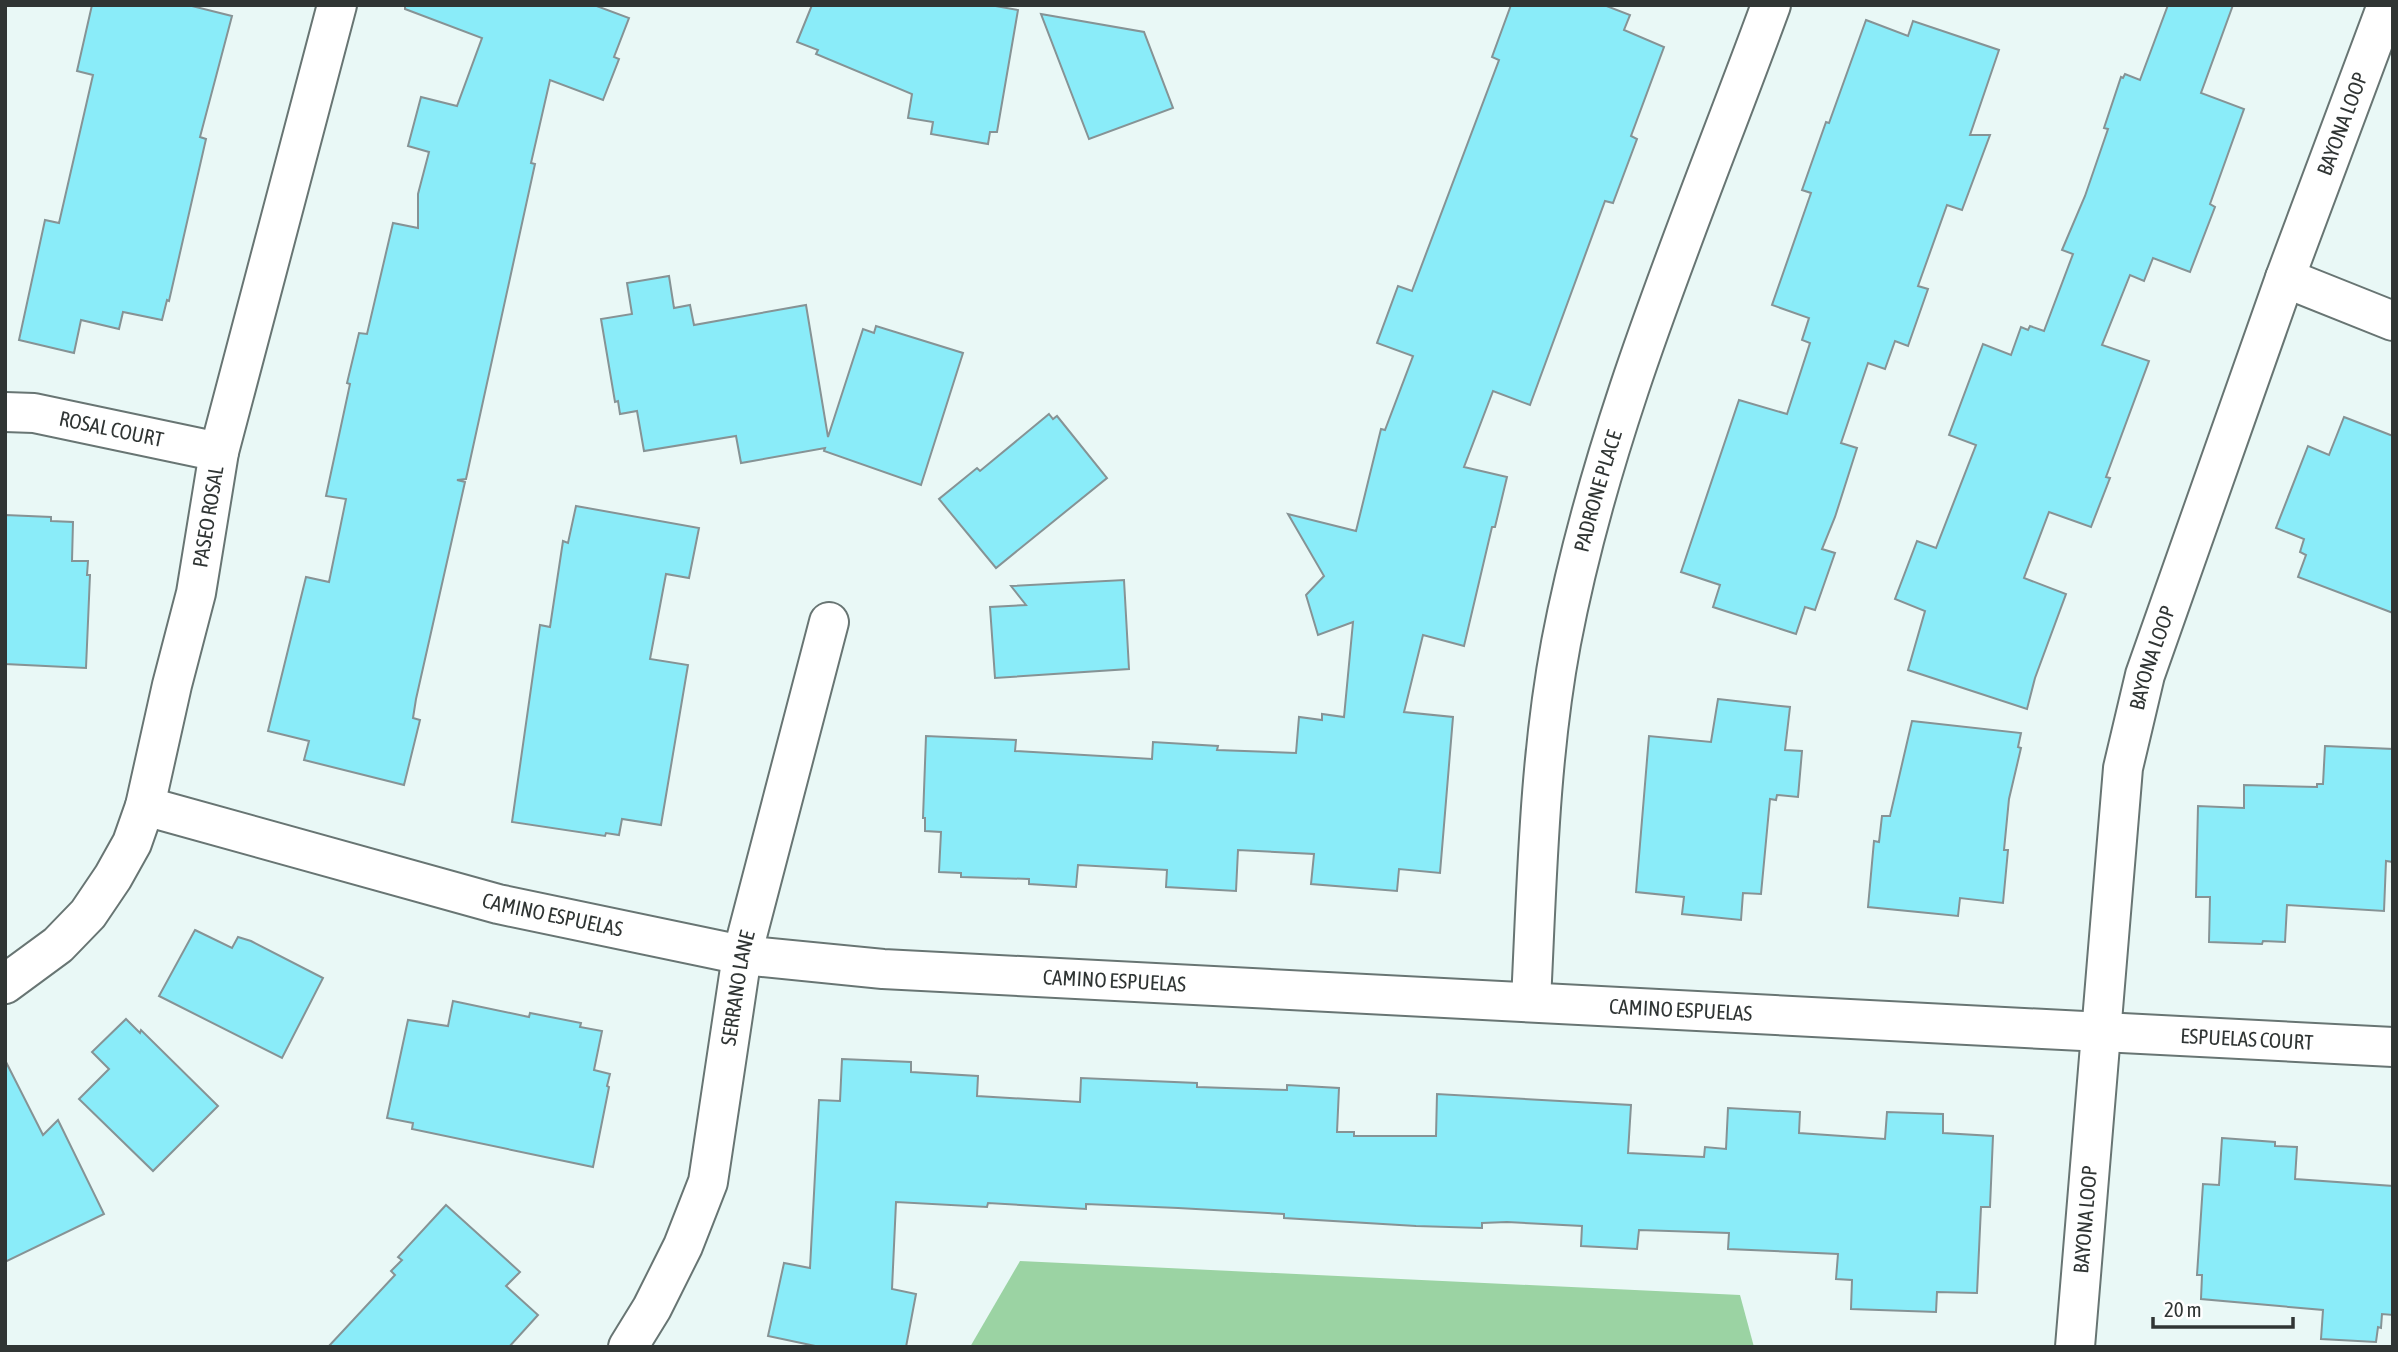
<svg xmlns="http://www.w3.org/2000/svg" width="2398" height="1352" font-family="'Asap Condensed',sans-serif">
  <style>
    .green { fill: #9bd3a3 }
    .building { fill: #8aecf9; stroke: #869395; stroke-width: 2 }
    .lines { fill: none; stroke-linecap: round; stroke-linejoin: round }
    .minor-casing { stroke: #687573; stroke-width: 42 }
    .minor { stroke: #fff; stroke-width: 38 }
    .labels { text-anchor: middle; stroke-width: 5; stroke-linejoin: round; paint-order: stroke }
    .street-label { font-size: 21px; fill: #303534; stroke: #fff }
  </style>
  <rect width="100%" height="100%" fill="#e9f8f6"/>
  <polygon class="green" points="1020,1261 1740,1295 1754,1347 970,1347"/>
  <g class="building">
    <polygon points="92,5 188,5 232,16 200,137 206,139 169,301 167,300 162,320 123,312 119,329 81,320 74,353 19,340 45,220 59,223 93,75 77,71"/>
    <polygon points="405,5 594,5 629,18 614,57 619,59 603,100 550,80 531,163 535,164 466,479 457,480 465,482 416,699 413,718 420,720 404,785 304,760 309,741 268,731 306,577 329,582 346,499 326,496 350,384 347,383 359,333 367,334 393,223 418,228 418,194 429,152 408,146 421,97 457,106 482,38 405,9"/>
    <polygon points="812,5 990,5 1018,10 997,132 990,132 988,144 931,134 933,122 908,118 912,94 816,54 818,50 797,42"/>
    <polygon points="1511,5 1604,5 1630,15 1624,30 1664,47 1631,136 1637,139 1613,203 1605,201 1530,405 1493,391 1464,467 1507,477 1495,527 1492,527 1464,646 1423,635 1404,712 1453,717 1440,873 1399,869 1397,891 1311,884 1314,854 1238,850 1236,891 1166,887 1167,870 1078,865 1076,887 1029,884 1029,879 961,877 961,873 939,872 941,832 925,831 925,818 923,818 926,736 1016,740 1015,751 1152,759 1153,742 1218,746 1217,750 1296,753 1299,717 1322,720 1322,714 1344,717 1353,622 1318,635 1306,595 1324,576 1288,514 1356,531 1381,429 1385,430 1413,356 1377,343 1398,286 1412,291 1499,60 1492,57"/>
    <polygon points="2168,5 2233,5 2201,93 2244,109 2210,204 2215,207 2190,272 2153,258 2144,281 2130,275 2102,345 2149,361 2106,477 2110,478 2091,527 2049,512 2024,578 2066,594 2035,678 2027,709 1908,670 1925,611 1895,599 1917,541 1936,548 1976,445 1949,435 1983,344 2011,355 2021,327 2028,330 2030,326 2044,331 2073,254 2062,250 2085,196 2108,129 2104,128 2121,77 2123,78 2125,74 2140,80"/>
    <polygon points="1041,14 1144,32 1173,108 1089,139"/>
    <polygon points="1866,20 1908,36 1913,21 1999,50 1970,135 1990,135 1962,210 1947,205 1918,286 1928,289 1908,346 1895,341 1885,369 1868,363 1841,443 1857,448 1835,517 1822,549 1835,553 1815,610 1805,607 1796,634 1713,607 1720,585 1681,572 1739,400 1787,414 1810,343 1802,340 1809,318 1772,305 1811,193 1802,190 1826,122 1829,123"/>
    <polygon points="669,276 674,308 690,305 694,325 806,305 828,437 863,329 874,333 876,326 963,353 921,485 824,451 825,448 741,463 736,436 644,451 637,411 620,414 618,401 615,402 601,319 632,314 627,283"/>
    <polygon points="1049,414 1053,419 1057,416 1107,478 996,568 939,499 977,468 980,471"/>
    <polygon points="2344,417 2393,436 2393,613 2298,577 2306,555 2300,552 2304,539 2276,528 2308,446 2329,455"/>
    <polygon points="576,506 699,528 689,578 666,574 650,659 688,665 661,825 622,819 619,835 606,833 605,836 512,822 540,625 550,627 563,541 568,543"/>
    <polygon points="5,515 51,517 51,521 73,522 72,561 88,561 87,575 90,575 86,668 5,664"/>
    <polygon points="1124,580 1129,669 995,678 990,607 1026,605 1011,586"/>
    <polygon points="1718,699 1790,707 1785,750 1802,751 1798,797 1777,795 1776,800 1770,799 1761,894 1743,893 1741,920 1682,914 1684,897 1636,892 1649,736 1711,742"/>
    <polygon points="1912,721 2021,733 2018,747 2021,748 2009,799 2004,850 2008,850 2003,903 1960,898 1958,916 1868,907 1874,841 1879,842 1882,816 1890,816"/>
    <polygon points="2325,746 2393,749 2393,862 2386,861 2384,911 2287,905 2285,942 2263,941 2262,944 2209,942 2210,897 2196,897 2198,806 2244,808 2244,785 2317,787 2317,784 2323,784"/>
    <polygon points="195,930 232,948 238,937 251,941 323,978 282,1058 159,996"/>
    <polygon points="453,1001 529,1017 530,1013 581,1023 580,1027 602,1031 594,1070 610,1074 607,1086 609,1087 593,1167 412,1129 413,1123 387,1118 408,1020 448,1026"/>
    <polygon points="126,1019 140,1033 141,1030 218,1106 153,1171 79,1099 109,1069 92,1052"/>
    <polygon points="842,1059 911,1062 911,1072 978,1076 977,1096 1080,1102 1081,1078 1197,1083 1197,1087 1287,1090 1287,1085 1339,1088 1337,1132 1354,1132 1354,1136 1436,1136 1437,1094 1631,1105 1628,1153 1704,1157 1705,1147 1726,1149 1728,1108 1800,1112 1799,1133 1885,1139 1887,1112 1943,1114 1943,1133 1993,1136 1990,1207 1981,1207 1977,1293 1937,1292 1936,1312 1851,1309 1852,1280 1836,1279 1838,1254 1728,1249 1729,1233 1639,1230 1637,1249 1581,1246 1582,1226 1507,1222 1482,1223 1482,1228 1416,1226 1284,1218 1284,1214 1178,1208 1086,1204 1086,1209 988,1203 987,1207 896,1202 892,1289 916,1294 906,1347 820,1347 768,1336 784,1263 810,1268 819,1100 840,1101"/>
    <polygon points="5,1060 43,1135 58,1120 104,1214 5,1262"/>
    <polygon points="2222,1138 2275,1142 2275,1146 2297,1147 2295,1179 2393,1186 2393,1315 2382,1314 2381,1328 2378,1327 2376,1342 2321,1339 2323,1310 2201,1299 2202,1275 2197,1275 2203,1184 2219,1185"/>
    <polygon points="446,1205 520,1272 506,1286 538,1315 509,1347 328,1347 395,1275 391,1271 402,1260 398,1257"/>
  </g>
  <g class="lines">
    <defs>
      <g id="minor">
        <polyline points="2285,278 2393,321"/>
        <path id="s1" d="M5 412 34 413 219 452"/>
        <path id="s2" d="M145 806 498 904 742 955 883 969 2393 1047"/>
        <path id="s3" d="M5 984 58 945 88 914 113 877 132 843 145 806 172 685 196 593 219 452 337 5"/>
        <path id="s4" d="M1531 1001C1537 881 1539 761 1561 643 1603 422 1694 215 1771 5"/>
        <path id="s5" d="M628 1347 652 1308 683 1246 708 1182 742 955 829 622"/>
        <path id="s6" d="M2075 1347 2123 768 2145 675 2285 278 2387 5"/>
      </g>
    </defs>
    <use href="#minor" class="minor-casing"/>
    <use href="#minor" class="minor"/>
  </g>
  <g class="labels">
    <g class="street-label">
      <text dy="7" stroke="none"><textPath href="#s6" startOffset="1262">BAYONA LOOP</textPath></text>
      <text dy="7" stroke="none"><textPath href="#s1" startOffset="108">ROSAL COURT</textPath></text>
      <text dy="7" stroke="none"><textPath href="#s4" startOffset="516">PADRONE PLACE</textPath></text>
      <text dy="7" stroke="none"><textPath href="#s3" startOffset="528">PASEO ROSAL</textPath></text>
      <text dy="7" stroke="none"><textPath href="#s6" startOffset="695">BAYONA LOOP</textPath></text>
      <text dy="7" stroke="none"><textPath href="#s2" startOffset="422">CAMINO ESPUELAS</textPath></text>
      <text dy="7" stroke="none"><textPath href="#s2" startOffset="989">CAMINO ESPUELAS</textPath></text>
      <text dy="7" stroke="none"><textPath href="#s5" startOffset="380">SERRANO LANE</textPath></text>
      <text dy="7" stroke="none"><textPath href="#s2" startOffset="1556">CAMINO ESPUELAS</textPath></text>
      <text dy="7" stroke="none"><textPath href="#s2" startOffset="2123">ESPUELAS COURT</textPath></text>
      <text dy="7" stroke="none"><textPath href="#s6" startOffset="128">BAYONA LOOP</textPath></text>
    </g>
  </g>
  <rect width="2398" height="1352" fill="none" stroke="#303534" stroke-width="14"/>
  <path d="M2153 1317v10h140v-10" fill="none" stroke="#303534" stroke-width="3.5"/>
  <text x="2164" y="1317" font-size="21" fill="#303534" stroke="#ffffff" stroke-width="5" paint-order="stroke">20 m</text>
</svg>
